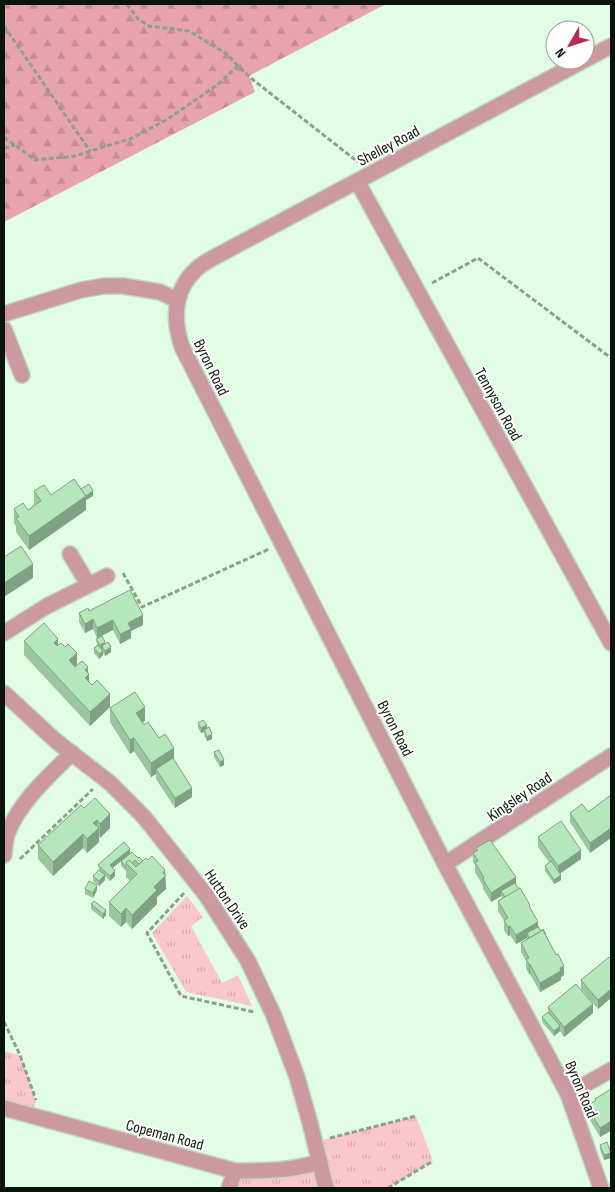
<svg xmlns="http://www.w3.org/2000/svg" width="615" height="1192" font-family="'Sofia Sans Condensed',sans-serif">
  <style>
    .grass { fill: url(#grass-tufts) }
    .forest { fill: url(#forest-firs) }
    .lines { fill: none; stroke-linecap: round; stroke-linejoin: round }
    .street-casing { stroke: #bfd8c1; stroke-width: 18 }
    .path { stroke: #8ba08d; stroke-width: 3; stroke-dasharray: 5 2.5; stroke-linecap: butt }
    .street { stroke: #cd99a0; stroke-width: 15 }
    .wall { fill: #9bc7a0 }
    .shaded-wall { fill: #7ea282 }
    .building { fill: #b4e7ba; stroke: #7ea282 }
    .labels { text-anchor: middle; stroke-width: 4; stroke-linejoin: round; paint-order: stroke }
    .street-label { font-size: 16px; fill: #0b140c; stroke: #fff }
  </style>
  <defs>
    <pattern id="grass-tufts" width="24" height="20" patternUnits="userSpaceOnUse" patternTransform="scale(1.25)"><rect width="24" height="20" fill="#fbc7ce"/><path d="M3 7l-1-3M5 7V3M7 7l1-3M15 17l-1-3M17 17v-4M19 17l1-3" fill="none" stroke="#d6aab0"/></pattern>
    <pattern id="forest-firs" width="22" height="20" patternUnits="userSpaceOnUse" patternTransform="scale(1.25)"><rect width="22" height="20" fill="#e8a4ae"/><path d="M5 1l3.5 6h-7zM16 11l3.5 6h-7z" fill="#c68c94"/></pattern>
  </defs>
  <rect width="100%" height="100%" fill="#e1fde3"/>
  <g class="grass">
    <polygon points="187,896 203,917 191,926 222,983 238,975 252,1006 186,992 152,933"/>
    <polygon points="4,1051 20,1055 36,1102 31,1116 4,1108"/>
    <polygon points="416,1116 433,1161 388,1188 229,1188 235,1171 319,1162 315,1142"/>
  </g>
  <polygon class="forest" points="4,4 386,4 249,76 255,92 4,222"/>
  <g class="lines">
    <defs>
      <g id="street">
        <polyline points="357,181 611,643"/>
        <polyline points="4,314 81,290 104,286 123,286 160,292 177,300"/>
        <polyline points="4,329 22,375"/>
        <polyline points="70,554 88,584"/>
        <polyline points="4,633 47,606 107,576"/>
        <polyline points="4,693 56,741 110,783 144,817 206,895 248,961 274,1016 297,1077 310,1123 326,1188"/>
        <path d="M4 855C5 847 5 839 8 832 22 799 48 777 72 753"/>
        <polyline points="445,864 611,756"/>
        <polyline points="568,1094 611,1070"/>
        <path d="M4 1108 235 1171C267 1171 289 1171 320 1162"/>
        <polyline points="229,1188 235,1171"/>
        <path d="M601 1188 568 1094 445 864 182 347C172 317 174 287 200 266 211 258 225 252 237 245L611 46"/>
      </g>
    </defs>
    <use href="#street" class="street-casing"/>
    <g class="path">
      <polyline points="127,4 138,19 149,26 189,31 227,54 238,66"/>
      <polyline points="4,26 90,151"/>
      <polyline points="4,137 35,160 75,156 132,138 168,119 217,85 238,66 252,79 358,162"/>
      <polyline points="4,148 15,145"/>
      <polyline points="432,283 478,258 611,358"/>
      <polyline points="123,573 142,607 269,549"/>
      <polyline points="20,859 93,789"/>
      <polyline points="184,893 147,933 181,996 254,1012"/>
      <polyline points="4,1022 20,1055 36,1100"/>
      <polyline points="330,1138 416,1116"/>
      <polyline points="388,1188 433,1161"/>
    </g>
    <use href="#street" class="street"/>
  </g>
  <g class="wall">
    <polygon points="81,489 93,496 86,500 86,510 29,550 16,532 16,526 14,523 14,509 28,510 34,505 34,491 51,495"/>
    <polygon points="89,611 143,625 131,631 131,638 120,644 113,630 97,638 93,629 85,633 79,622 79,613"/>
    <polygon points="96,639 105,644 111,652 105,656 103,653 103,655 99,659 94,653 94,648 97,645"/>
    <polygon points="24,641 58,645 77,666 88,673 89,683 110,707 90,726 24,655"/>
    <polygon points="110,708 145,721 142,722 174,760 192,797 175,808 156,779 156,774 151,777 134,751 130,754 110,722"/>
    <polygon points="198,723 207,728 212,739 207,741 204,735 204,732 201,733 198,728"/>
    <polygon points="214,752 224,765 220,767 214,757"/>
    <polygon points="611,795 590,853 570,822 570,813 588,812"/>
    <polygon points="84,808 110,828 100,838 99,836 99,842 87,853 83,848 53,876 38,859 38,845"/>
    <polygon points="538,837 581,859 560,873 561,880 554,884 545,871 545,866 549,862 538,847"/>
    <polygon points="476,848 516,884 530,908 541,931 546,935 564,975 561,977 561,980 540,992 530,974 529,974 526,969 526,961 521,952 521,943 527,939 527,938 516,944 510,935 508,936 504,930 504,921 498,911 498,901 503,899 501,896 491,902 483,889 483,886 475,872 475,865 473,862 473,853 476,851"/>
    <polygon points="130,853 138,858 143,861 148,860 165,870 166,889 157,897 157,904 132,929 126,922 121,927 109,916 109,902 130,881 126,877 126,871 121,866 121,861 112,868 115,876 110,881 105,876 105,880 99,886 93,881 93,876 99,870 98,865"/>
    <polygon points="85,889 97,890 93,898 85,894"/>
    <polygon points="91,904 106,915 103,919 91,909"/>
    <polygon points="611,959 611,998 598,1009 581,989 581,980"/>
    <polygon points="548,1007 593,1013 564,1037 560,1031 554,1036 542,1022 542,1017 548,1012"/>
    <polygon points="611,1089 600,1137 587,1115 587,1106 595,1101 595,1099"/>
    <polygon points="600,1145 611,1152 611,1158 604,1160 600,1150"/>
  </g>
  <g class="shaded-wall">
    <polygon points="93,491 93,496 86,500 86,510 29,550 29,536"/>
    <polygon points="33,564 33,578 4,597 4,583"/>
    <polygon points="143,615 143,625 131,631 131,638 120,644 120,634 128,623"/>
    <polygon points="93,619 93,629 85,633 85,624"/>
    <polygon points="113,620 113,630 97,638 97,628"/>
    <polygon points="58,639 58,653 54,643"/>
    <polygon points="105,642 105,647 102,646 102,649 100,650 100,645"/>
    <polygon points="111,647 111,652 105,656 105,651"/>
    <polygon points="103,651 103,655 99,659 99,654"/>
    <polygon points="77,653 77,667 69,674 69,660"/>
    <polygon points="88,667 88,675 89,674 89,688 85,692 85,670"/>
    <polygon points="110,694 110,707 90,726 90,712"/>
    <polygon points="145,707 145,721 136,727 136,713"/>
    <polygon points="207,725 207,730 204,730 204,732 201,733 201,728"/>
    <polygon points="212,734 212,739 207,741 207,737"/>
    <polygon points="134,738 134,751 130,754 130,740"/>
    <polygon points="174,748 174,762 156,769 156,774 151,777 151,763"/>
    <polygon points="224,760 224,765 220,767 220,762"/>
    <polygon points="192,788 192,797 175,808 175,798"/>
    <polygon points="110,814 110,828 100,838 100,824"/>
    <polygon points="97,820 97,830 99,828 99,842 87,853 87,839 93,823"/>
    <polygon points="611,828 611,838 590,853 590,843"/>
    <polygon points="83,834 83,848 53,876 53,862"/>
    <polygon points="130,849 130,854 110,870 110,865"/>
    <polygon points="581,850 581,859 558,875 558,866"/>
    <polygon points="165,870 166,889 157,897 157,904 132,929 132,915 154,887 163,873"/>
    <polygon points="115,871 115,876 110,881 110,876"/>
    <polygon points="105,875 105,880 99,886 99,881"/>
    <polygon points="561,875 561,880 554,884 554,880"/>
    <polygon points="516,877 516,886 501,891 501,896 491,902 491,893"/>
    <polygon points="97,885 97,890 93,898 93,893"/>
    <polygon points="126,908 126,922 121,927 121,914"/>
    <polygon points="106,910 106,915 103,919 103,914"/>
    <polygon points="538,922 538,931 527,933 527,938 516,944 516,935"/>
    <polygon points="510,926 510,935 508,936 508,927"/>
    <polygon points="530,964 530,974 529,974 529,965"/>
    <polygon points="564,966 564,975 561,977 561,980 540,992 540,983"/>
    <polygon points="611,989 611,998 598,1009 598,1000"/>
    <polygon points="593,1004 593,1013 564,1037 564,1027"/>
    <polygon points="560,1026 560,1031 554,1036 554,1031"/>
    <polygon points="611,1121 611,1131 600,1137 600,1128"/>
    <polygon points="611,1153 611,1158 604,1160 604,1155"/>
  </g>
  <g class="building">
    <polygon points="74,479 86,496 29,536 16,518 19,517 14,509 23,503 28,510 41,501 34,491 44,485 51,495"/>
    <polygon points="89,484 93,491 86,496 81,489"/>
    <polygon points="21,546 33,564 4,583 4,557"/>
    <polygon points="130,590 143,615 128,623 131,629 120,634 113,620 97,628 93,619 85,624 79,613 88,608 89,611"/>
    <polygon points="44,623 58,639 54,643 57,646 61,643 65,647 68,644 77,653 69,660 75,667 82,661 88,667 85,670 89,674 85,678 92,685 97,680 110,694 90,712 24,641"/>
    <polygon points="102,636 105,642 100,645 96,639"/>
    <polygon points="108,642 111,647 105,651 102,646"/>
    <polygon points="98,645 103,651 99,654 94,648"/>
    <polygon points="135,692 145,707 136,713 144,725 148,722 159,738 165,734 174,748 151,763 134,738 130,740 110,708"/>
    <polygon points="203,720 207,725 201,728 198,723"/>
    <polygon points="209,727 212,734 207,737 204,730"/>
    <polygon points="219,750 224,760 220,762 214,752"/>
    <polygon points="173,758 192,788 175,798 156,769"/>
    <polygon points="611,795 611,828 590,843 570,813 582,804 588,812"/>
    <polygon points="95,798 110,814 100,824 97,820 93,823 99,828 87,839 83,834 53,862 38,845 81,805 84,808"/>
    <polygon points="561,821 581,850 558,866 538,837"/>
    <polygon points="490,840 516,877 491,893 483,879 484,878 475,862 478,861 473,853 478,850 476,848"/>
    <polygon points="124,842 130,849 110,865 115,871 110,876 98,865"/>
    <polygon points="132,852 138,858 139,857 143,861 139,864 135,860 132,863 129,860 126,863 126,867 121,861"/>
    <polygon points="152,856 165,870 163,873 166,875 154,887 157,890 132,915 126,908 121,914 109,902 137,874 126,863 129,860 136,867 146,858 148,860"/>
    <polygon points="551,861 561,875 554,880 545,866"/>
    <polygon points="99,870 105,875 99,881 93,876"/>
    <polygon points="89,881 97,885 93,893 85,889"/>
    <polygon points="515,883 519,889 505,897 501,891"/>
    <polygon points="520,888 530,905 529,906 538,922 516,935 510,926 508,927 504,920 508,918 498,901"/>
    <polygon points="94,901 106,910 103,914 91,904"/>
    <polygon points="538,927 541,931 543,929 546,934 545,934 543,930 529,938 527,933"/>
    <polygon points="543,930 556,955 558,954 564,966 560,968 561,971 540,983 530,964 529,965 526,959 529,958 521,943"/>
    <polygon points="609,957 611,959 611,989 598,1000 581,980"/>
    <polygon points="576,984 593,1004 564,1027 548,1007"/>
    <polygon points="548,1012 560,1026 554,1031 542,1017"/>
    <polygon points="611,1089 611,1121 600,1128 587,1106 596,1100 595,1099"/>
    <polygon points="607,1142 611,1153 604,1155 600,1145"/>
  </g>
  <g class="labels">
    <g class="street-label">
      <text transform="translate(388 145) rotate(-28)" y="6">Shelley Road</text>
      <text transform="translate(212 367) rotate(64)" y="6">Byron Road</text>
      <text transform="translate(499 404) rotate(61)" y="6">Tennyson Road</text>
      <text transform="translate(396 728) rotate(63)" y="6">Byron Road</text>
      <text transform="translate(519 796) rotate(-34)" y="6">Kingsley Road</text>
      <text transform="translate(228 899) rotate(56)" y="6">Hutton Drive</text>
      <text transform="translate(582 1089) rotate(67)" y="6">Byron Road</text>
      <text transform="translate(165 1134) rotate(15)" y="6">Copeman Road</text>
    </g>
  </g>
  <rect width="615" height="1192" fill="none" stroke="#0b140c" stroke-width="10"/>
  <g transform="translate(570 45) rotate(231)"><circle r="24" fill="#ffffff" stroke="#9da19e"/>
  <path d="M0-4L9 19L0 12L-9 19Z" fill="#b82953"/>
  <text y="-8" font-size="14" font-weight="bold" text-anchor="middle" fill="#0b140c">N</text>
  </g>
</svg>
